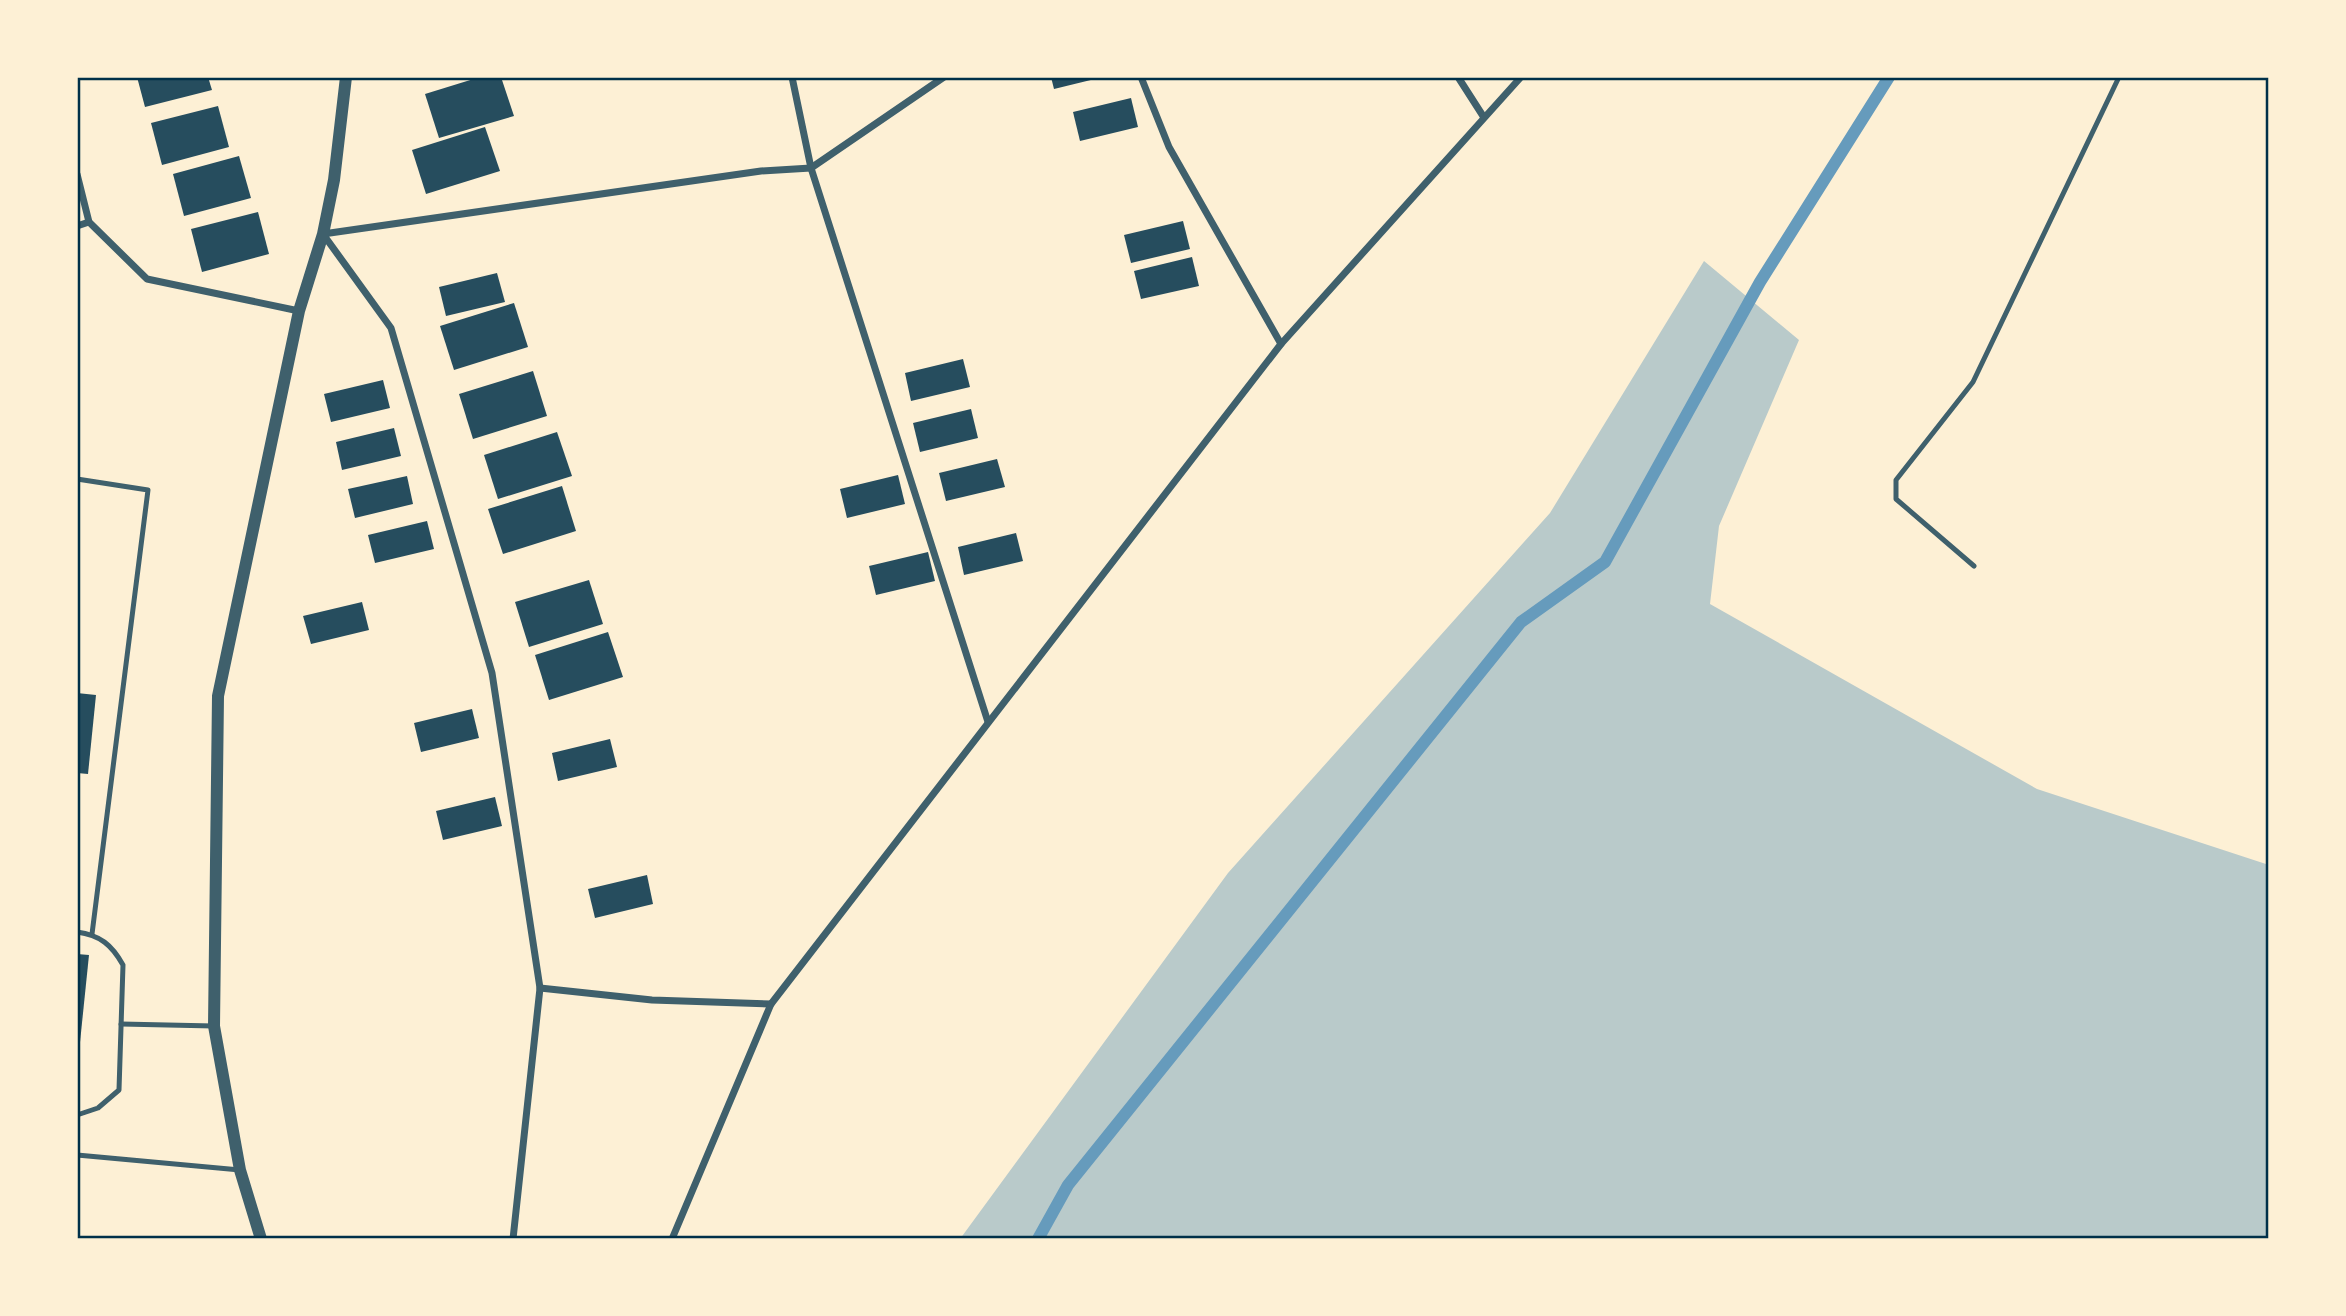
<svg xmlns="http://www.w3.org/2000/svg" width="2346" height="1316" font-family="Lora,serif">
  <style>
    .green { fill: #b9caca }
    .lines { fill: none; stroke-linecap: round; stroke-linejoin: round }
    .stream { stroke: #669bbc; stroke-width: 12 }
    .building { fill: #264d5e }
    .service { stroke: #3f606c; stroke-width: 5 }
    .minor { stroke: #3f606c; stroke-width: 7 }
    .tertiary { stroke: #3f606c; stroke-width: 12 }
    .neatline { fill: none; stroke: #003049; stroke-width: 2.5 }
  </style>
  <rect width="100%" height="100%" fill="#fdf0d5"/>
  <polygon class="green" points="1704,261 1799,340 1719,526 1710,604 2037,789 2269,865 2269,1239 960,1239 1228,873 1550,513"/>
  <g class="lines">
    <polyline class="stream" points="1038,1239 1068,1185 1521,622 1605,562 1760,282 1889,77"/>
  </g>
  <g class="building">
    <polygon points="137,77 208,77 212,90 145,107"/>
    <polygon points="480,77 501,77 514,116 439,138 425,94"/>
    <polygon points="1051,77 1099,77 1099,78 1054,89"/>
    <polygon points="1131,98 1138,127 1080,141 1073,112"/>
    <polygon points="218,106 229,147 162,165 151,123"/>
    <polygon points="485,127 500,171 426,194 412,150"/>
    <polygon points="239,156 251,198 184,216 173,174"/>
    <polygon points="258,212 269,254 202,272 191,229"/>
    <polygon points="1183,221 1190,249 1131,263 1124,235"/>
    <polygon points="1192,257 1199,286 1141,299 1134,271"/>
    <polygon points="497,273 505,302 446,316 439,287"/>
    <polygon points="514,303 528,347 454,370 440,326"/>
    <polygon points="963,359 970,387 911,401 905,373"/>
    <polygon points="533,371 547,416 473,439 459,394"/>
    <polygon points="383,380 390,408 331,422 324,394"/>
    <polygon points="971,409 978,438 920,452 913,423"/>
    <polygon points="394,428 401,456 342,470 336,442"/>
    <polygon points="557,432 572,476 498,499 484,455"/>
    <polygon points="997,459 1005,487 946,501 939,473"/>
    <polygon points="898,475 905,504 847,518 840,489"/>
    <polygon points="407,476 413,504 355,518 348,489"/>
    <polygon points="562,486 576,531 503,554 488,509"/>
    <polygon points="427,521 434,549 375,563 368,535"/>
    <polygon points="1016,533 1023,561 964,575 958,547"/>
    <polygon points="928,552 935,581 876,595 869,566"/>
    <polygon points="589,580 603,624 529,647 515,602"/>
    <polygon points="362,602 369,630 311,644 303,616"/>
    <polygon points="608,632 623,677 549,700 535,655"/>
    <polygon points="77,693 96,695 88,774 77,773"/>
    <polygon points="472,709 479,738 421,752 414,723"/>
    <polygon points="610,739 617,767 558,781 552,753"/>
    <polygon points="495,797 502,826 443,840 436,811"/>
    <polygon points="647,875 653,904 595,918 588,889"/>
    <polygon points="77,954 89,955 79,1052 77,1052"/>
  </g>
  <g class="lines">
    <g class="service">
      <polyline points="77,479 148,490 92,934"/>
      <polyline points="1974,566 1896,499 1896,480 1973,382 2119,77"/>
      <path d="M77 932C100 935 112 945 123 965L119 1090 98 1108 77 1115"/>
      <polyline points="121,1024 214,1026"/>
      <polyline points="77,1155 240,1170"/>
    </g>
    <g class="minor">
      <polyline points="792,77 811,168 988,722"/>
      <polyline points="1141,77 1169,147 1281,344"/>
      <polyline points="1458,77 1483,116"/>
      <polyline points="77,174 89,222 147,279 299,311"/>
      <polyline points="77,226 89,222"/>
      <polyline points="540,988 652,1000 771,1004"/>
      <polyline points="513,1239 540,988 492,673 391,328 323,234 761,171 811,168 944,77"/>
      <polyline points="672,1239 771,1004 1281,344 1521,77"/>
    </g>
    <polyline class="tertiary" points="261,1239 240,1170 214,1026 218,696 299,311 323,234 334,180 346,77"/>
  </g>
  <rect width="2346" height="1316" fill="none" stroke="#fdf0d5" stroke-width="158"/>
  <rect x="79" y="79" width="2188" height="1158" class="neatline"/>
</svg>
